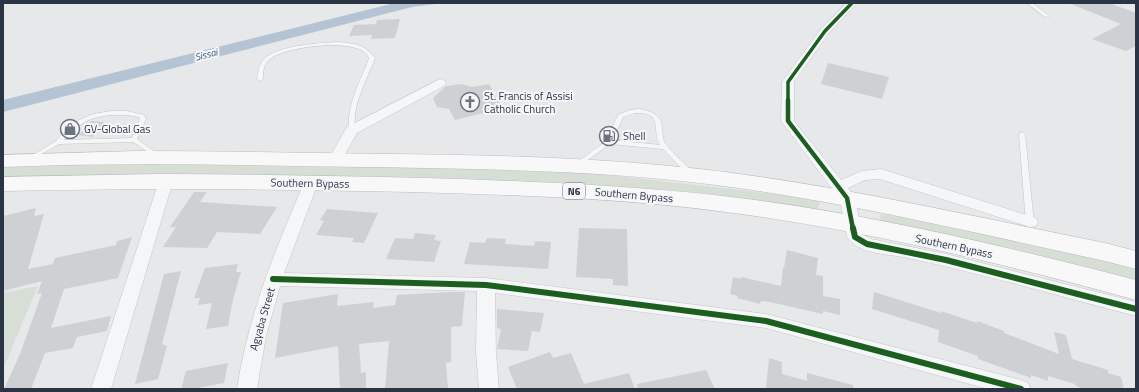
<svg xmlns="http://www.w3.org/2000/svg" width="1139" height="392" font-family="'Titillium Web',sans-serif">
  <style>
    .green { fill: #d6ded6 }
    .water { fill: #b4c4d5 }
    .building { fill: #ced0d3 }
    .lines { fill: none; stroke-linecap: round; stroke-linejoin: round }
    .lane-casing { stroke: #c4c6c8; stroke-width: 1 }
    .street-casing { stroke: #c4c6c8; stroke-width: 1 }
    .highway-casing { stroke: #b8bbbf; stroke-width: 1 }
    .lane { fill: #f5f6f7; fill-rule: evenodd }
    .street { fill: #f5f6f7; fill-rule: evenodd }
    .highway { fill: #f8f8f8; fill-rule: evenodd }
    .cycleway-far2-casing { stroke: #f4f6f9; stroke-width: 5.5 }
    .cycleway-far1-casing { stroke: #f4f6f9; stroke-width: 7 }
    .cycleway-casing { stroke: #f4f6f9; stroke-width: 8 }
    .cycleway-far2 { stroke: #1b5e20; stroke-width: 3.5 }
    .cycleway-far1 { stroke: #1b5e20; stroke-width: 4.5 }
    .cycleway { stroke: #1b5e20; stroke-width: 6 }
    .labels { text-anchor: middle; stroke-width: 4; stroke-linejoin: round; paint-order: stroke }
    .far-water-label { font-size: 10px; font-style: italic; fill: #34527a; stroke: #f4f6f9 }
    .shield { fill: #f4f6f9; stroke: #676e7b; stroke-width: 1 }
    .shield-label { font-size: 10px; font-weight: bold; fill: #2b3445 }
    .poi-label { font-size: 11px; fill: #2b3445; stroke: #f4f6f9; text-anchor: start }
    .street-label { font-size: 11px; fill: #2b3445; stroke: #f4f6f9 }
  </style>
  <rect width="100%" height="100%" fill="#e6e8ea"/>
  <g class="green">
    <polygon points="201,163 374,166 590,173 820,199 818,209 708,194 656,192 3,183 3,167"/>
    <polygon points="880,214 913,219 1100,259 1136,269 1136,286 882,226"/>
    <polygon points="38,286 3,369 3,293"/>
  </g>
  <polygon class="water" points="395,3 443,3 412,7 3,112 3,100"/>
  <g class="building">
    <polygon points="1068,3 1109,3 1136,13 1136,46 1126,51 1092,39 1121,24"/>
    <polygon points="400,19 395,38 371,39 372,35 349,36 354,25 376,24 377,20"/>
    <polygon points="828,63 889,77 882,99 821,84"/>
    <polygon points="462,84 472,87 489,84 500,103 495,110 455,120 449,109 437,107 433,98 446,86"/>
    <polygon points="91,121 104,122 93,137 79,135"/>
    <polygon points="194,192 207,192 200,202 277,207 260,234 217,232 207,248 163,247 176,227 170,227"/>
    <polygon points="36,208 34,216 44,214 28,269 53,264 55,258 116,245 117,241 132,237 118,278 64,289 51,328 111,316 107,331 77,337 73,348 45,353 31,389 4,389 20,354 42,293 37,294 42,281 3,291 3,216"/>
    <polygon points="327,209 378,213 364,243 352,242 354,238 316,235 324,221 320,220"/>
    <polygon points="579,228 627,229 628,286 613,285 613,279 576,277"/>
    <polygon points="415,233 436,235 434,240 441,241 434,262 386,259 395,238 413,239"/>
    <polygon points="487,238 506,239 505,244 534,246 535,241 551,242 548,269 464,264 470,242 485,243"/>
    <polygon points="787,250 818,258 816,275 823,276 823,296 840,299 840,315 823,311 823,314 770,302 761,301 760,304 737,298 738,296 730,294 733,277 741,279 741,277 781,286 783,267 784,268"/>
    <polygon points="238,264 236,272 241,272 233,299 228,326 206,329 212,303 198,305 200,298 194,298 205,268"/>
    <polygon points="181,271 162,344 167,346 158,379 135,384 164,274"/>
    <polygon points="450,292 465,292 462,326 451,327 451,362 446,363 448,389 385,389 389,341 359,344 361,373 366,372 366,389 340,389 338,346 275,358 283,303 338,294 337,306 374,302 373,308 395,305 397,295"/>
    <polygon points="874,292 941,313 941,311 977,323 977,321 1004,331 1004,333 1059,354 1054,332 1066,335 1072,359 1108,370 1108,373 1121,377 1124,389 1084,389 1076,386 1075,384 1048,376 1048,381 1031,375 1031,378 978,359 978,356 938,342 939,330 872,309"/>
    <polygon points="497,309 544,313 540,332 532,331 528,351 497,349 501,329 497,328"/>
    <polygon points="550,352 553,358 571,353 584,384 629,373 635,389 517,389 508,367"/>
    <polygon points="769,358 782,362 782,374 807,381 807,373 853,385 853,389 766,389"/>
    <polygon points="228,363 224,383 192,389 181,389 186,371"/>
    <polygon points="706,370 715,389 638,389 637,384"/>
  </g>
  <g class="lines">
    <defs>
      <g id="lane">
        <polygon points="1027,3 1032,3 1049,16 1045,17"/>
        <path d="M339 42C356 44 364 44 375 58 366 82 352 104 355 130L352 132 349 130C347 104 360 82 369 58 368 56 366 53 363 51 346 40 282 46 268 61 263 66 263 73 263 79L260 81 257 79C258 72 259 64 264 59 279 45 320 43 339 42Z"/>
        <path d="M640 109C651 111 662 115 662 128 663 133 662 138 665 143 672 153 684 163 693 172L694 174 693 176H689L663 149 610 144 579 166H575L574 165 575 164 606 141 618 115 629 110ZM635 113C664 112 651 128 660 145L613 140 623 117Z"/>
        <path d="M111 111H127L144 115 146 119 137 139 161 156 162 157 161 158H157L133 142 59 144 33 159 31 160 28 158 56 141 69 127 79 120 93 114ZM111 115H127L139 117 140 119 132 138 64 140C79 124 88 117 111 115Z"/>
        <polygon points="1022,132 1025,134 1034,224 1030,227 1026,224 1019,134"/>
      </g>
      <g id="street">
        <path d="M846 3H857L829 33 794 82V121L841 180 862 171 881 169 1036 218 1038 222 1036 226 1030 227 880 179 865 180 848 188 855 198 862 234 871 239 946 254 1136 302V316C1058 296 981 273 903 257 886 254 856 253 847 237L840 199 781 121 782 82 821 29Z"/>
        <polygon points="440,79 444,80 446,83 444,86 357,133 340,163 335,164 330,163 328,160 347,127"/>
        <polygon points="166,176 171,178 173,181 111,389 91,389 159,181 161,178"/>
        <path d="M311 178 316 180 318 183 284 273 486 278 766 314 1021 380 1028 383 1031 389H988L766 328 495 293 496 353 499 389H479L476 353 477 291 280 286 266 336 257 389H237C248 316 275 250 304 183L306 180Z"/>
      </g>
      <g id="highway">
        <path d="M137 151C220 151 304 153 387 154 482 155 576 157 671 166 817 180 961 214 1105 243L1136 251V269L1105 261C976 233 847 202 716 185 600 170 483 169 366 167 245 165 124 162 3 167V155Z"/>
        <path d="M158 174C247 174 337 176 426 178 525 181 624 185 723 196 863 212 1000 245 1136 280V300C1001 263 865 230 726 212 622 198 516 195 411 192 275 189 139 188 3 191V177Z"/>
      </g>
    </defs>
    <use href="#lane" class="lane-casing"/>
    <use href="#street" class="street-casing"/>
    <use href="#highway" class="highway-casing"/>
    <use href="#lane" class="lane"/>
    <use href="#street" class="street"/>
    <use href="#highway" class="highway"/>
    <defs>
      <polyline id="cycleway-far2" points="788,101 788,82 825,31 852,3"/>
      <polyline id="cycleway-far1" points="788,100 788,121 847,198 853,229"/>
      <g id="cycleway">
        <polyline points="853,228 855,237 867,244 946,260 1136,309"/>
        <polyline points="273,279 486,285 766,321 1021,389"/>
      </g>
    </defs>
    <use href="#cycleway-far2" class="cycleway-far2-casing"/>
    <use href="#cycleway-far1" class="cycleway-far1-casing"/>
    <use href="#cycleway" class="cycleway-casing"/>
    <use href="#cycleway-far2" class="cycleway-far2"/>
    <use href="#cycleway-far1" class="cycleway-far1"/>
    <use href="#cycleway" class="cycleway"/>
  </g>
  <defs>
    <symbol id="church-ring" viewBox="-11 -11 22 22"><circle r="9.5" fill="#f4f6f9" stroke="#6c737f" stroke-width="1.5"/><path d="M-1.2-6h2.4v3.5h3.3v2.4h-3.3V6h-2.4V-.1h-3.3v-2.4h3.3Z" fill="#6c737f"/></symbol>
    <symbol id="shop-ring" viewBox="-11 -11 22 22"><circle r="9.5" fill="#f4f6f9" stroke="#6c737f" stroke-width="1.5"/><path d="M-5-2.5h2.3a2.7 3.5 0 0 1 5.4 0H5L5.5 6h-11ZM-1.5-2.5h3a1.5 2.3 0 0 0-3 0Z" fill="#6c737f"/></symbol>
    <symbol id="fuel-ring" viewBox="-11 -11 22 22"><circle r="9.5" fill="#f4f6f9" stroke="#6c737f" stroke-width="1.5"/><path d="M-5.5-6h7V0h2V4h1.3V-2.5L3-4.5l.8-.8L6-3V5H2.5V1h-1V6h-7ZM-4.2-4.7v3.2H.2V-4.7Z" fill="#6c737f"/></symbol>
  </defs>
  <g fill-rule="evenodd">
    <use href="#church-ring" x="459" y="91" width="22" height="22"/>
    <use href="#shop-ring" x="59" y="118" width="22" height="22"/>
    <use href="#fuel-ring" x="598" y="125" width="22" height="22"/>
  </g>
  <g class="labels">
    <g class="far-water-label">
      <text transform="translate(206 54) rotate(-14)" y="4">Sissai</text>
    </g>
    <rect class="shield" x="563" y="183" width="22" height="16" rx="3"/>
    <g class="shield-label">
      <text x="574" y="195">N6</text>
    </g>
    <g class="poi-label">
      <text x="484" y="100">St. Francis of Assisi<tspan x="484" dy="13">Catholic Church</tspan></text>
      <text x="84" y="133">GV-Global Gas</text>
      <text x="623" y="140">Shell</text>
    </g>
    <g class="street-label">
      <text transform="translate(310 183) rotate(1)" y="4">Southern Bypass</text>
      <text transform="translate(634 195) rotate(5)" y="4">Southern Bypass</text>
      <text transform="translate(954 246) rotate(12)" y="4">Southern Bypass</text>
      <text transform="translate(262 319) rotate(-74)" y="4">Agyaba Street</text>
    </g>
  </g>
  <rect width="1139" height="392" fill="none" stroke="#2b3445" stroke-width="8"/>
</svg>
